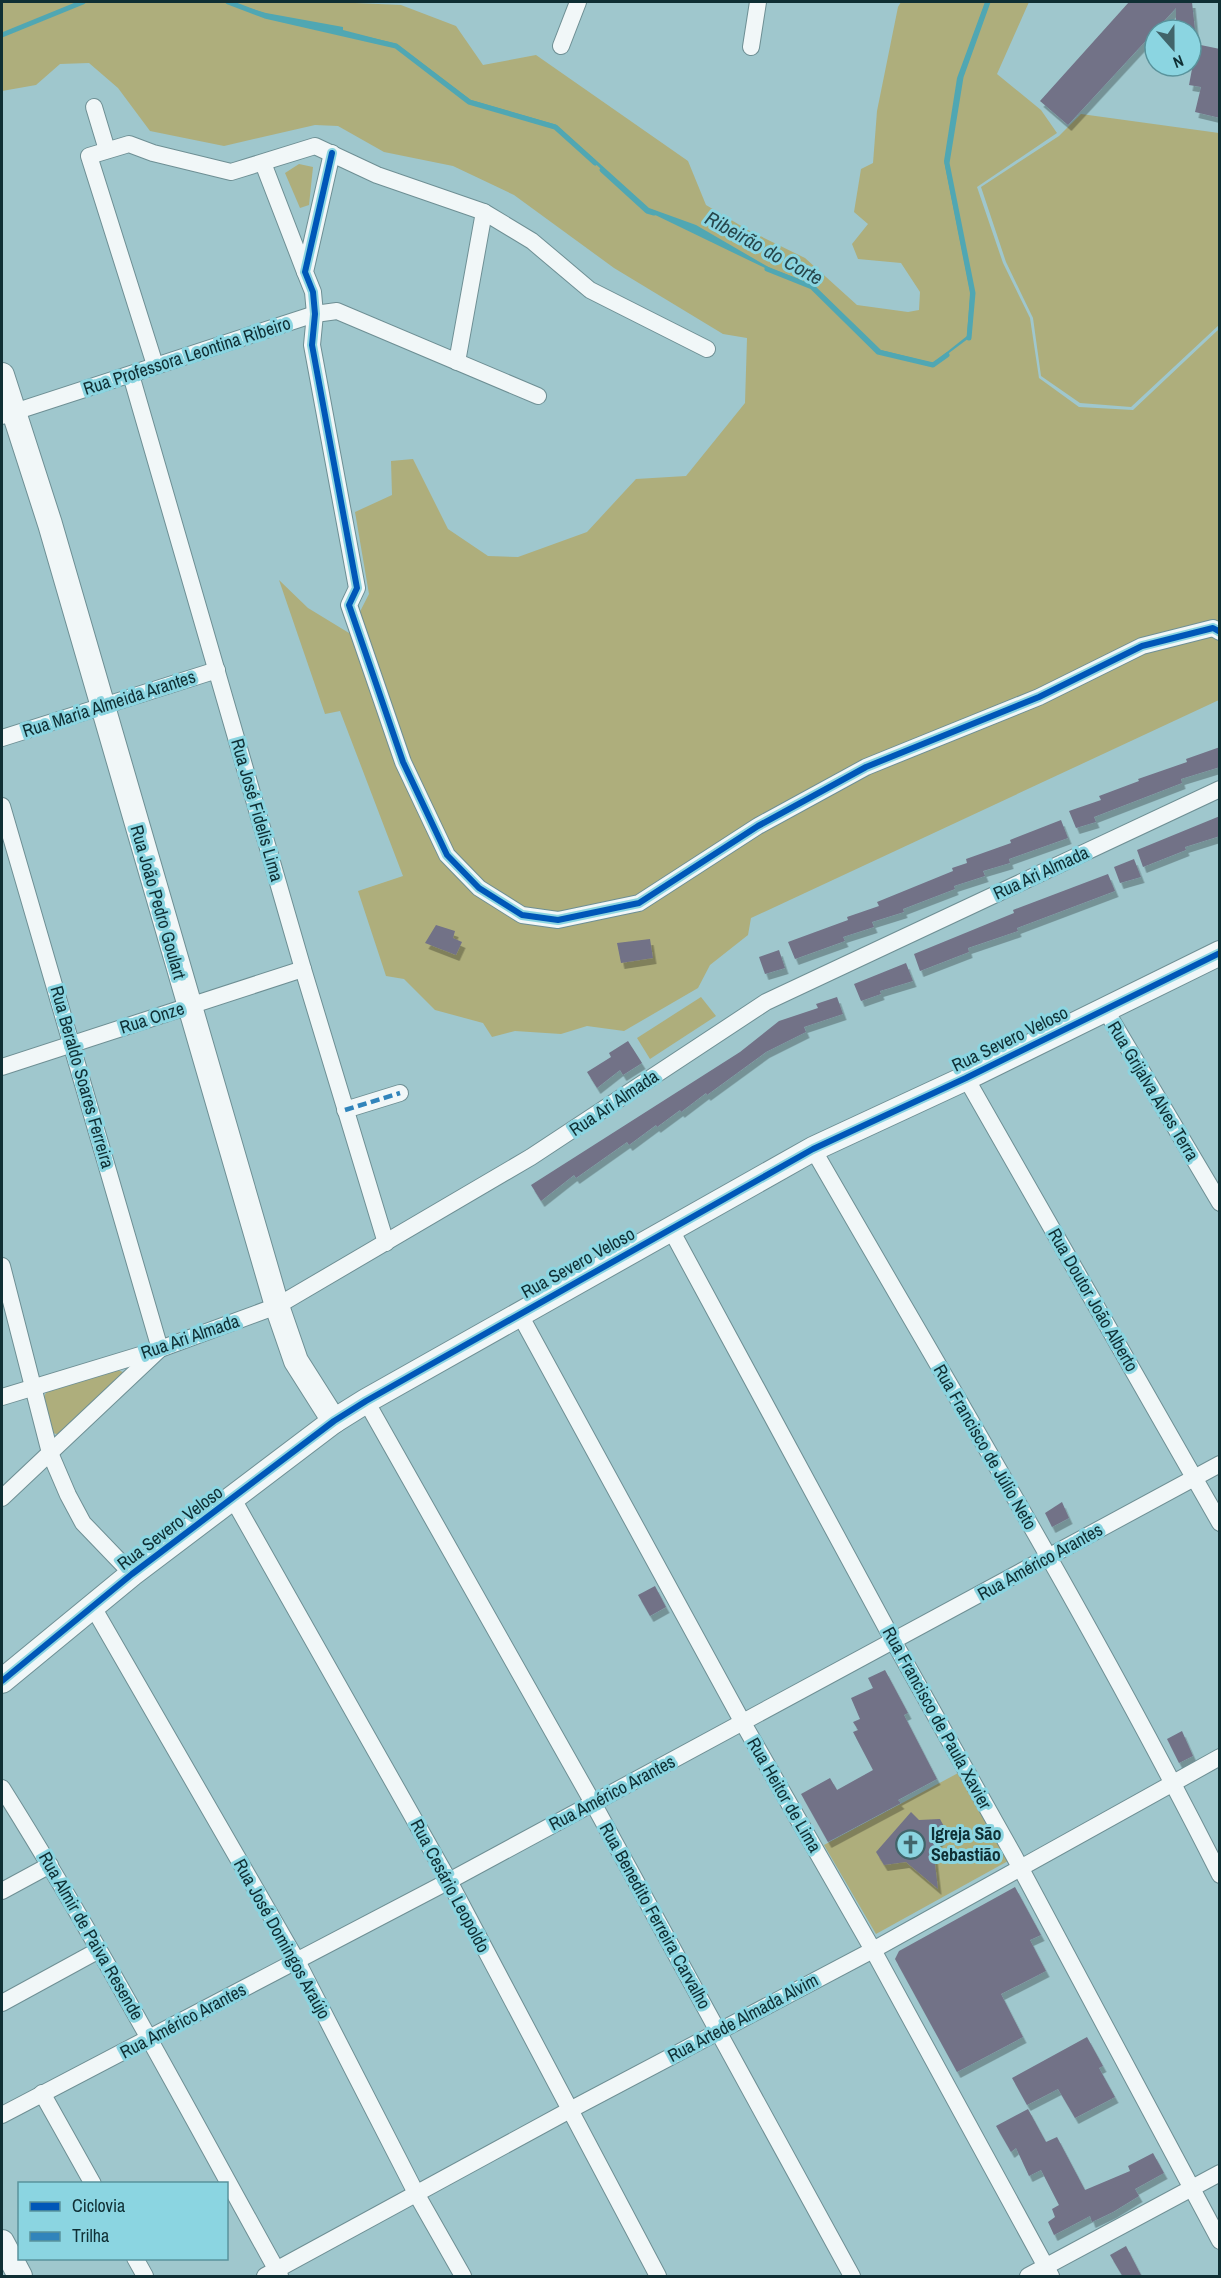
<svg xmlns="http://www.w3.org/2000/svg" width="1221" height="2278" font-family="'Archivo Narrow',sans-serif">
  <style>
    .green { fill: #aeae7c }
    .water { fill: #50a7b3 }
    .lines { fill: none; stroke-linecap: round; stroke-linejoin: round }
    .stream { stroke: #50a7b3; stroke-width: 5 }
    .building { fill: #727287; filter: url(#shadow) }
    .street-casing { stroke: #6e8f94; stroke-width: 18 }
    .secondary-casing { stroke: #6e8f94; stroke-width: 26 }
    .street { stroke: #f1f7f8; stroke-width: 16 }
    .secondary { stroke: #f1f7f8; stroke-width: 24 }
    .quiet { stroke: #3184bb; stroke-width: 4.5; stroke-dasharray: 9 4.5; stroke-linecap: butt }
    .cycleway-casing { stroke: #8bd5e1; stroke-width: 10 }
    .cycleway { stroke: #0057b8; stroke-width: 6 }
    .labels { text-anchor: middle; stroke-width: 6; stroke-linejoin: round; paint-order: stroke }
    .street-label { font-size: 18px; fill: #0f2f34; stroke: #8bd5e1 }
    .poi-label { font-size: 18px; font-weight: bold; fill: #0f2f34; stroke: #8bd5e1; text-anchor: start }
    .water-label { font-size: 20px; font-style: italic; fill: #27474c; stroke: #8bd5e1 }
  </style>
  <defs>
    <filter id="shadow"><feDropShadow dx="3.5" dy="6" stdDeviation="0" flood-color="#0004"/></filter>
  </defs>
  <rect width="100%" height="100%" fill="#9fc7cd"/>
  <g class="green">
    <polygon points="2,2 332,2 401,5 456,26 483,65 536,55 688,161 706,205 748,230 805,258 857,305 908,312 919,310 920,292 901,263 858,259 852,244 868,224 854,212 861,169 873,163 877,111 898,7 901,2 1029,2 997,74 1041,110 1057,133 977,187 1003,263 1030,318 1039,378 1079,407 1133,410 1219,329 1219,700 751,918 748,935 710,965 698,988 624,1031 587,1026 561,1034 515,1031 492,1037 483,1023 435,1010 404,979 386,976 358,891 403,876 340,711 325,714 279,580 308,608 349,633 369,594 355,512 392,495 391,461 413,459 448,529 488,556 518,557 587,532 636,479 686,476 745,403 747,338 723,334 614,268 514,195 453,166 384,152 338,126 315,125 224,146 150,131 118,88 89,63 60,64 36,85 2,91"/>
    <polygon points="1081,114 1219,133 1219,325 1131,407 1080,403 1041,376 1033,318 1006,262 981,187 1059,136"/>
    <polygon points="299,164 313,167 309,205 300,208 285,173"/>
    <polygon points="701,997 716,1016 650,1059 637,1038"/>
    <polygon points="118,1370 125,1373 62,1435 52,1433 42,1400 47,1391"/>
    <polygon points="960,1772 1008,1861 876,1934 824,1845"/>
  </g>
  <polygon class="water" points="228,2 266,13 343,27 343,30 397,44 471,100 557,125 649,208 696,225 770,268 814,285 881,350 933,363 967,336 970,293 944,161 957,78 985,2 988,2 961,77 947,162 973,293 969,338 933,365 878,352 812,287 769,270 647,211 555,127 469,102 396,46 265,16"/>
  <g class="lines">
    <g class="stream">
      <polyline points="228,2 265,16 396,46 469,102 555,127 595,163"/>
      <polyline points="2,35 83,2"/>
      <polyline points="602,170 647,211 654,213"/>
      <polyline points="767,269 812,287 878,352 933,365 947,355"/>
      <polyline points="969,338 973,293 947,163 961,77 988,2"/>
    </g>
  </g>
  <g class="building">
    <polygon points="1129,2 1192,2 1195,30 1176,30 1176,8 1068,125 1040,101"/>
    <polygon points="1191,43 1220,49 1220,118 1195,112 1201,87 1189,85 1192,69"/>
    <polygon points="1220,747 1220,767 1181,779 1182,783 1094,817 1096,822 1076,828 1069,811 1101,800 1099,796 1139,781 1138,779 1187,762 1186,759"/>
    <polygon points="1220,816 1220,836 1185,847 1186,850 1143,867 1137,850"/>
    <polygon points="1061,820 1068,838 1009,859 1010,863 983,871 985,876 954,886 955,889 903,909 904,912 872,922 874,927 843,937 845,941 795,959 788,942 848,920 847,917 879,906 877,902 953,871 952,868 967,863 966,859 1011,843 1010,840"/>
    <polygon points="1134,859 1141,877 1120,883 1114,867"/>
    <polygon points="1108,874 1115,891 1017,928 1018,931 968,948 969,952 920,971 914,954 1014,913 1013,910"/>
    <polygon points="436,925 455,931 453,938 462,942 456,955 425,943"/>
    <polygon points="650,939 653,958 621,963 617,943"/>
    <polygon points="779,950 785,968 765,974 759,957"/>
    <polygon points="906,963 913,981 880,991 881,994 861,1001 854,984"/>
    <polygon points="837,997 843,1014 804,1027 806,1032 766,1052 707,1095 706,1093 681,1112 680,1110 657,1127 656,1125 629,1145 627,1142 576,1178 574,1175 541,1201 531,1185 740,1052 779,1021 818,1008 816,1004"/>
    <polygon points="628,1041 642,1063 623,1075 620,1070 597,1088 587,1072 611,1057 609,1053"/>
    <polygon points="1062,1502 1069,1518 1052,1527 1045,1513"/>
    <polygon points="655,1586 666,1607 650,1616 638,1595"/>
    <polygon points="885,1670 908,1713 904,1715 937,1779 898,1800 901,1803 828,1842 801,1794 830,1778 837,1790 873,1770 853,1732 858,1730 853,1722 860,1719 851,1698 873,1688 868,1678"/>
    <polygon points="1182,1731 1193,1756 1179,1763 1167,1739"/>
    <polygon points="911,1812 919,1820 940,1819 947,1832 933,1847 938,1889 906,1862 884,1865 876,1852"/>
    <polygon points="1015,1887 1041,1935 1030,1940 1046,1971 1001,1994 1023,2037 957,2072 895,1959 899,1951"/>
    <polygon points="1087,2037 1103,2066 1099,2068 1115,2097 1075,2118 1058,2089 1027,2105 1012,2078"/>
    <polygon points="1028,2109 1046,2142 1057,2137 1085,2190 1130,2171 1128,2166 1153,2153 1164,2173 1135,2189 1139,2196 1113,2212 1092,2222 1090,2216 1054,2235 1048,2222 1055,2217 1052,2209 1059,2205 1041,2170 1029,2176 1016,2148 1011,2152 996,2126"/>
    <polygon points="1126,2246 1142,2277 1123,2277 1110,2255"/>
  </g>
  <g class="lines">
    <defs>
      <g id="street">
        <polyline points="561,46 578,2"/>
        <polyline points="751,47 758,2"/>
        <polyline points="94,107 107,150"/>
        <polyline points="332,153 305,272 313,292 315,314 312,345 357,588 349,605 403,762 447,855 479,888 522,915 558,920 639,903 758,826 866,767 1039,697 1142,646 1213,628 1220,632"/>
        <polyline points="263,163 305,272"/>
        <polyline points="457,362 484,212"/>
        <polyline points="155,365 89,156 129,144 153,153 231,172 315,146 377,175 484,212 532,241 590,290 707,349"/>
        <polyline points="131,375 303,969 386,1243"/>
        <polyline points="2,416 315,314 337,311 538,396"/>
        <polyline points="2,738 217,670"/>
        <polyline points="2,806 160,1349 2,1498"/>
        <polyline points="1105,1009 1220,1203"/>
        <polyline points="2,1067 303,969"/>
        <polyline points="966,1078 1220,1523"/>
        <polyline points="345,1110 400,1093"/>
        <path d="M813 1149C951 1389 1095 1627 1220 1875"/>
        <polyline points="670,1228 894,1642 1013,1854 1220,2241"/>
        <polyline points="2,1266 50,1453 68,1495 83,1523 132,1574"/>
        <polyline points="519,1313 743,1723 873,1950 1051,2276"/>
        <polyline points="2,1397 160,1349 277,1306 531,1157 766,1002 1220,789"/>
        <polyline points="366,1401 593,1803 852,2276"/>
        <polyline points="233,1499 449,1881 658,2276"/>
        <polyline points="93,1607 297,1961 417,2195 463,2276"/>
        <path d="M2 1788C102 1947 189 2112 280 2276"/>
        <polyline points="2,1891 50,1865"/>
        <polyline points="2,2003 99,1950"/>
        <polyline points="42,2093 93,2184"/>
        <polyline points="2,2115 449,1881 1220,1464"/>
        <polyline points="135,2258 145,2276"/>
        <polyline points="265,2276 568,2111 873,1950 1220,1757"/>
        <polyline points="1028,2276 1220,2173"/>
      </g>
      <g id="secondary">
        <polyline points="2,375 50,524 277,1306 296,1361 334,1421"/>
        <polyline points="2,1681 132,1574 334,1421 366,1401 813,1149 966,1078 1220,953"/>
        <polyline points="2,2242 20,2276"/>
      </g>
    </defs>
    <use href="#street" class="street-casing"/>
    <use href="#secondary" class="secondary-casing"/>
    <use href="#street" class="street"/>
    <use href="#secondary" class="secondary"/>
    <polyline class="quiet" points="345,1110 400,1093"/>
    <defs>
      <g id="cycleway">
        <polyline points="332,153 305,272 313,292 315,314 312,345 357,588 349,605 403,762 447,855 479,888 522,915 558,920 639,903 758,826 866,767 1039,697 1142,646 1213,628 1220,632"/>
        <polyline points="2,1681 132,1574 334,1421 366,1401 813,1149 966,1078 1220,953"/>
      </g>
    </defs>
    <use href="#cycleway" class="cycleway-casing"/>
    <use href="#cycleway" class="cycleway"/>
  </g>
  <defs>
    <symbol id="church-ring" viewBox="-11 -11 22 22"><circle r="9.5" fill="#8bd5e1" stroke="#41646a" stroke-width="1.5"/><path d="M-1.2-6h2.4v3.5h3.3v2.4h-3.3V6h-2.4V-.1h-3.3v-2.4h3.3Z" fill="#41646a"/></symbol>
  </defs>
  <g fill-rule="evenodd">
    <use href="#church-ring" x="894" y="1828" width="33" height="33"/>
  </g>
  <g class="labels">
    <g class="street-label">
      <text transform="translate(187 356) rotate(-18)" y="6">Rua Professora Leontina Ribeiro</text>
      <text transform="translate(109 704) rotate(-18)" y="6">Rua Maria Almeida Arantes</text>
      <text transform="translate(257 810) rotate(74)" y="6">Rua José Fidelis Lima</text>
      <text transform="translate(1041 873) rotate(-25)" y="6">Rua Ari Almada</text>
      <text transform="translate(158 902) rotate(74)" y="6">Rua João Pedro Goulart</text>
      <text transform="translate(152 1018) rotate(-18)" y="6">Rua Onze</text>
      <text transform="translate(1010 1039) rotate(-26)" y="6">Rua Severo Veloso</text>
      <text transform="translate(82 1077) rotate(74)" y="6">Rua Beraldo Soares Ferreira</text>
      <text transform="translate(1153 1091) rotate(59)" y="6">Rua Grijalva Alves Terra</text>
      <text transform="translate(614 1103) rotate(-34)" y="6">Rua Ari Almada</text>
      <text transform="translate(578 1263) rotate(-29)" y="6">Rua Severo Veloso</text>
      <text transform="translate(1093 1300) rotate(60)" y="6">Rua Doutor João Alberto</text>
      <text transform="translate(190 1337) rotate(-19)" y="6">Rua Ari Almada</text>
      <text transform="translate(985 1447) rotate(60)" y="6">Rua Francisco de Júlio Neto</text>
      <text transform="translate(170 1528) rotate(-37)" y="6">Rua Severo Veloso</text>
      <text transform="translate(1040 1562) rotate(-29)" y="6">Rua Américo Arantes</text>
      <text transform="translate(937 1718) rotate(61)" y="6">Rua Francisco de Paula Xavier</text>
      <text transform="translate(612 1793) rotate(-28)" y="6">Rua Américo Arantes</text>
      <text transform="translate(784 1795) rotate(60)" y="6">Rua Heitor de Lima</text>
      <text transform="translate(450 1886) rotate(62)" y="6">Rua Cesário Leopoldo</text>
      <text transform="translate(655 1916) rotate(61)" y="6">Rua Benedito Ferreira Carvalho</text>
      <text transform="translate(91 1936) rotate(60)" y="6">Rua Almir de Paiva Resende</text>
      <text transform="translate(282 1939) rotate(61)" y="6">Rua José Domingos Araújo</text>
      <text transform="translate(743 2018) rotate(-28)" y="6">Rua Artede Almada Alvim</text>
      <text transform="translate(183 2021) rotate(-28)" y="6">Rua Américo Arantes</text>
    </g>
    <g class="poi-label">
      <text x="931" y="1840">Igreja São<tspan x="931" dy="21">Sebastião</tspan></text>
    </g>
    <g class="water-label">
      <text transform="translate(764 248) rotate(29)" y="7">Ribeirão do Corte</text>
    </g>
  </g>
  <rect width="1221" height="2278" fill="none" stroke="#0f2f34" stroke-width="6"/>
  <rect x="18" y="2182" width="210" height="78" fill="#8bd5e1" stroke="#59939c" stroke-width="1.5"/>
  <rect x="30" y="2202" width="30" height="9" fill="#0057b8" stroke="#59939c" stroke-width="1.5"/>
  <text x="72" y="2212" font-size="18" fill="#0f2f34">Ciclovia</text>
  <rect x="30" y="2232" width="30" height="9" fill="#3184bb" stroke="#59939c" stroke-width="1.5"/>
  <text x="72" y="2242" font-size="18" fill="#0f2f34">Trilha</text>
  <g transform="translate(1173 48) rotate(159)"><circle r="28" fill="#8bd5e1" stroke="#59939c" stroke-width="1.5"/>
  <path d="M0-4.5L10 22L0 15L-10 22Z" fill="#41646a"/>
  <text y="-9" font-size="16" font-weight="bold" text-anchor="middle" fill="#0f2f34">N</text>
  </g>
</svg>
